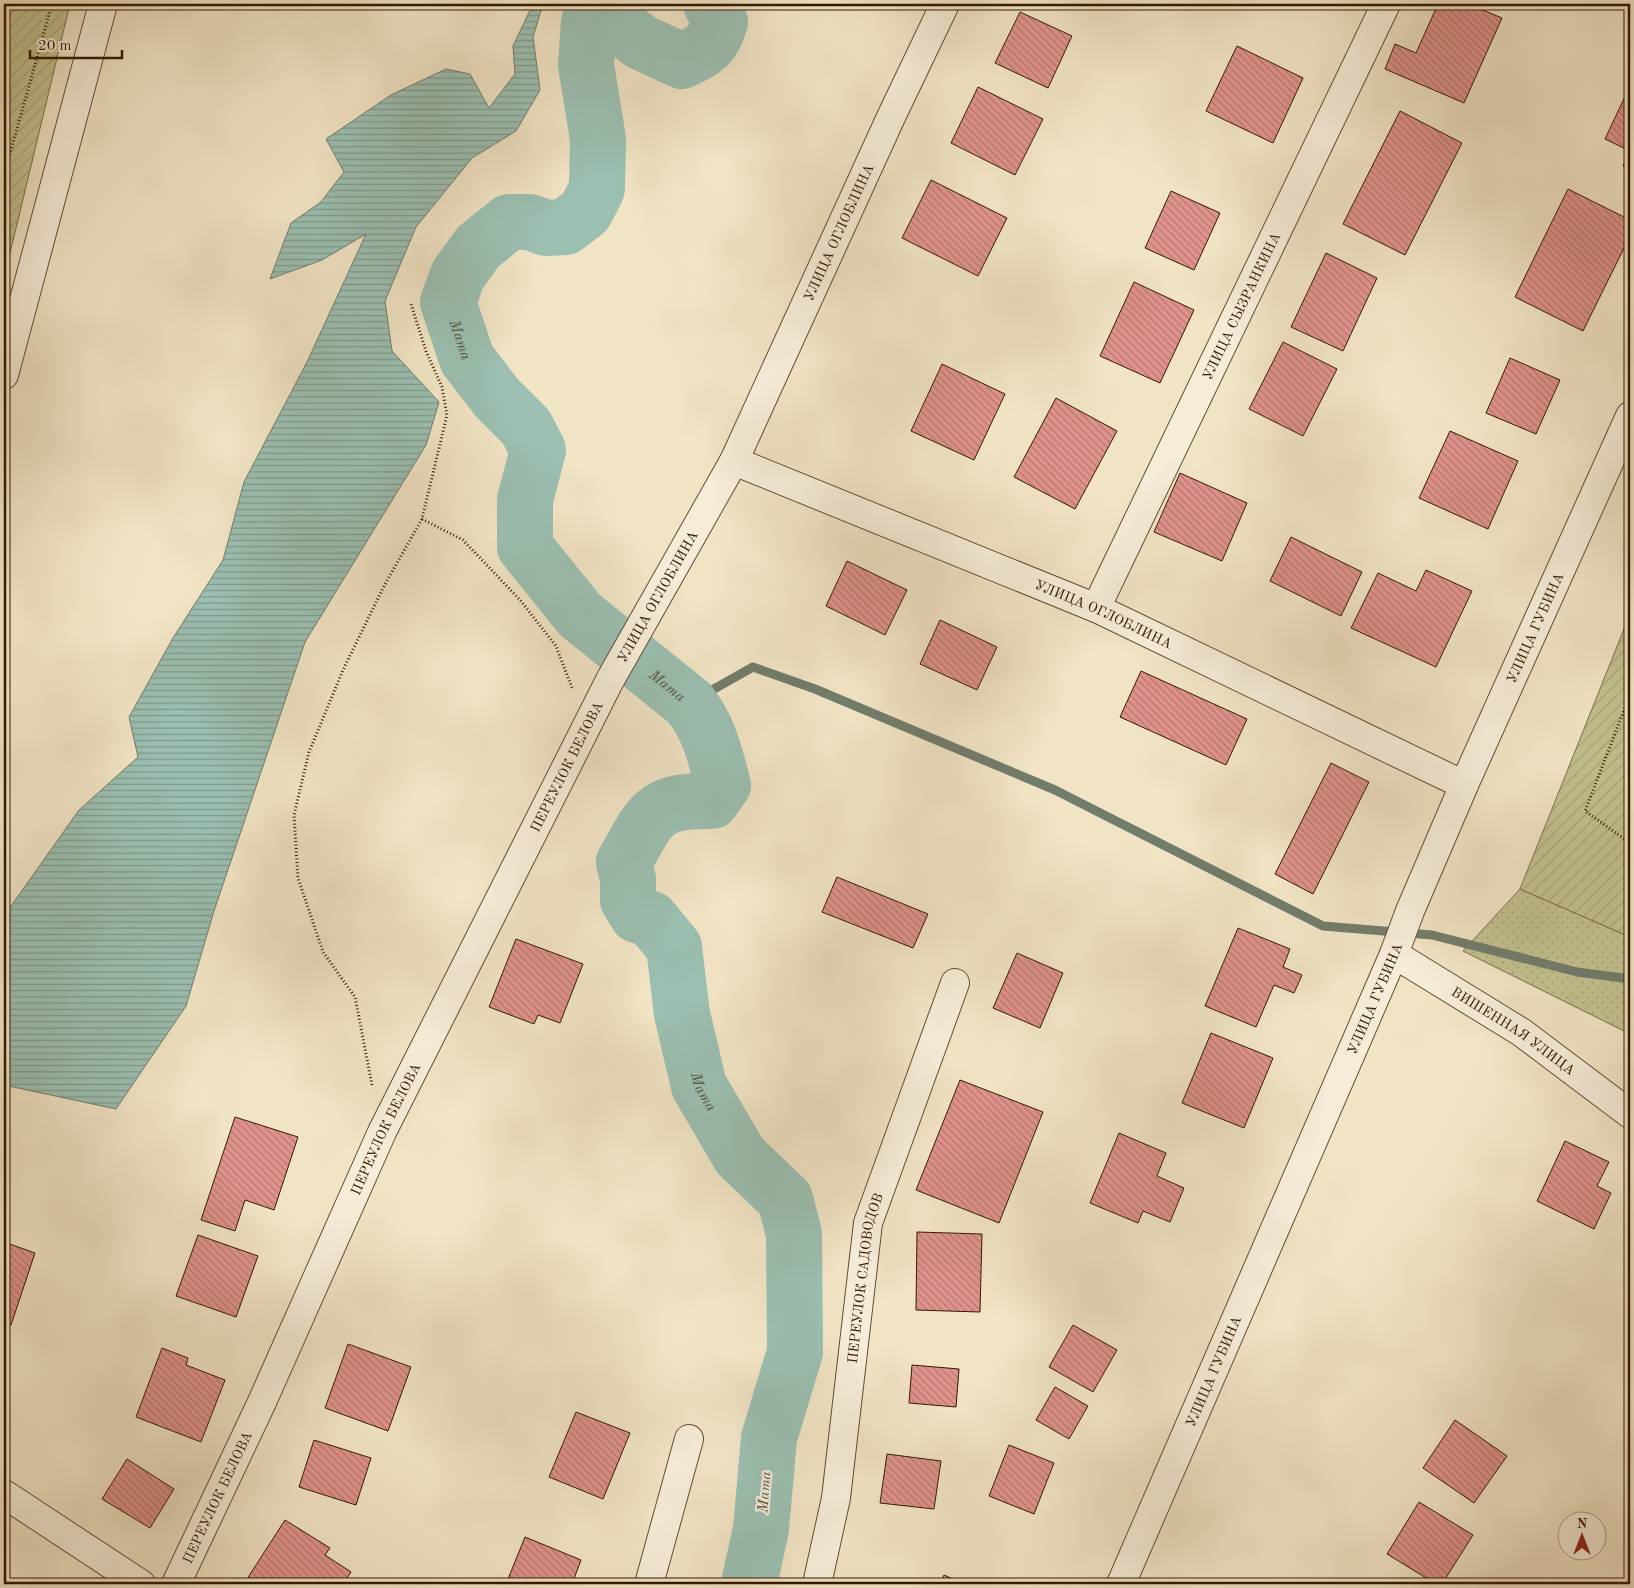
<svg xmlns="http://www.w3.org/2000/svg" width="1634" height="1588" font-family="'Old Standard TT',serif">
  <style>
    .grass { fill: url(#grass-dots); stroke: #7a6e48 }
    .garden { fill: url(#garden-furrows); stroke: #7a6e48 }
    .water { fill: url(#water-rules); stroke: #717d6b }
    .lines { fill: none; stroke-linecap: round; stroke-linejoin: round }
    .stream { stroke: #717d6b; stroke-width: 9 }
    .river { stroke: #9bbfb1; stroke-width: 56 }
    .building { fill: url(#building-back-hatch); stroke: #331a01 }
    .minor-casing { stroke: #624c32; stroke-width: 30 }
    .path { stroke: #331a01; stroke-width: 3; stroke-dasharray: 1 2.5; stroke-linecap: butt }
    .minor { stroke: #f6edd9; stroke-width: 28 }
    .labels { text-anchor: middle; stroke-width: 4; stroke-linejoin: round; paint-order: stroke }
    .street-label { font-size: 14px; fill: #331a01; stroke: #f6edd9 }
    .water-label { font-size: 15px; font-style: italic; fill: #57543f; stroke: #f6edd9 }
  </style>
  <defs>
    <pattern id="grass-dots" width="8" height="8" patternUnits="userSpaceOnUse" patternTransform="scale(1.25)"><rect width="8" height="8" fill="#c2c18f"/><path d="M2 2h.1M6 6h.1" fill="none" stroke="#a7a57a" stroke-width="1.8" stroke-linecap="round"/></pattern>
    <pattern id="garden-furrows" width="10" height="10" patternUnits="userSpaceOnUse" patternTransform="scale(1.25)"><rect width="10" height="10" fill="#c2c18f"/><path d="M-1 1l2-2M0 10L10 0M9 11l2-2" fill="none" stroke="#a7a57a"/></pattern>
    <pattern id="water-rules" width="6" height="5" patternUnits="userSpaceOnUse" patternTransform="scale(1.25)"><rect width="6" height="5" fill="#9bbfb1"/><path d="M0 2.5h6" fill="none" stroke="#7f9a8e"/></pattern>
    <pattern id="building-back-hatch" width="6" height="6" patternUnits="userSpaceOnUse" patternTransform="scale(1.25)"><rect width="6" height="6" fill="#e0938d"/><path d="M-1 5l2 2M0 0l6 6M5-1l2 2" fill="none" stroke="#b67771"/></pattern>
  </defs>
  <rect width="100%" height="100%" fill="#f1e4c5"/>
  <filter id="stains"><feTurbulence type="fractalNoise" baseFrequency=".004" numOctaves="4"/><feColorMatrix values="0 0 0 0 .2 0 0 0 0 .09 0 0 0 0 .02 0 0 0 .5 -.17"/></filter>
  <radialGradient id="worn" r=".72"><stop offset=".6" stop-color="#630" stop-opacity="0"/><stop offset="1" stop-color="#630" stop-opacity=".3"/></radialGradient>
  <polygon class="grass" points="1520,889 1630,937 1630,1034 1463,951"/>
  <g class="garden">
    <polygon points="4,4 70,4 4,278"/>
    <polygon points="1630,614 1630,937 1520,889"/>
  </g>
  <polygon class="water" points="533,4 543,4 533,37 540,90 516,131 472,158 416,227 385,301 392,351 439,402 426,445 305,642 214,911 186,1006 116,1109 4,1085 4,916 79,810 138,757 129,717 173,638 223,560 244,482 307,362 366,234 322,260 270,279 291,223 321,202 344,172 326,139 391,95 446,69 470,74 489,108 515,74 513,46"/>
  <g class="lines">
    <polyline class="stream" points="689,703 753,667 815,689 1055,790 1323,926 1432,935 1577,972 1630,979"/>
    <path class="river" id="s1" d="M711 4 720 22C713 46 705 50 682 61L641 42 609 18 598 15 589 22 586 65 598 139 597 189 585 212 565 227 546 228 530 222H509L478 247 458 275 448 302 467 359 497 398 526 427 538 450 525 500V547L580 615 689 703C709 727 715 755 723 785L712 801C652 800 651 815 624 862L628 879V900L637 915 651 919 674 947 682 1014 699 1086 740 1156 785 1199 794 1234 795 1352 769 1438 761 1529 749 1584"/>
  </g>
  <g class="building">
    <polygon points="1438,4 1468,4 1502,18 1464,103 1385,69 1395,44 1416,53"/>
    <polygon points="1020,12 1072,36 1048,88 995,63"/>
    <polygon points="1237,46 1303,78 1273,143 1206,111"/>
    <polygon points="1630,86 1630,151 1605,139"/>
    <polygon points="978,87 1043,119 1015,175 951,143"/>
    <polygon points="1400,111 1462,143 1405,255 1343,224"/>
    <polygon points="1630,151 1630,170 1623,166"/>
    <polygon points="931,180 1007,218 978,276 902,238"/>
    <polygon points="1568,189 1630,220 1630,236 1583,331 1515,297"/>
    <polygon points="1171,191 1220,213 1194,270 1145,248"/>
    <polygon points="1326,253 1377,278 1343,351 1291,327"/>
    <polygon points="1134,282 1194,310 1160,383 1100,356"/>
    <polygon points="1283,342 1337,369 1303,436 1249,409"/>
    <polygon points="1510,358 1560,380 1536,434 1486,413"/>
    <polygon points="942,364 1005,394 974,460 911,431"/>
    <polygon points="1056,398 1117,431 1075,509 1014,477"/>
    <polygon points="1450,431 1518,461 1488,529 1419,498"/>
    <polygon points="1180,473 1247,503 1222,561 1154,532"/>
    <polygon points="1291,537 1362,572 1341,616 1270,581"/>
    <polygon points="847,561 907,590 885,635 826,606"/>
    <polygon points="1426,570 1472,591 1436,667 1351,628 1378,573 1416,591"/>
    <polygon points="940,620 997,647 977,690 920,664"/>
    <polygon points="1141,671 1247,719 1226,765 1120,717"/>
    <polygon points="1331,763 1369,782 1313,894 1275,874"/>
    <polygon points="837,877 928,914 913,948 822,912"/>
    <polygon points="1238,928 1290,949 1283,967 1302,975 1294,993 1274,985 1256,1027 1205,1006"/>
    <polygon points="516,939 583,964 560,1023 538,1015 534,1024 489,1007"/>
    <polygon points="1017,953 1063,973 1040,1028 993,1008"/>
    <polygon points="1211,1033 1273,1058 1244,1128 1182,1103"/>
    <polygon points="960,1080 1043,1112 999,1223 916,1190"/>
    <polygon points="235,1117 298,1137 274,1210 245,1200 235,1231 201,1220"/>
    <polygon points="1119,1133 1166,1153 1157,1176 1184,1188 1170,1222 1143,1211 1138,1223 1090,1203"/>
    <polygon points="1565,1141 1609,1162 1597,1186 1611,1193 1594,1229 1537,1201"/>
    <polygon points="917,1232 982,1234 980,1312 916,1310"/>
    <polygon points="198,1235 258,1256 236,1317 176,1296"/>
    <polygon points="4,1242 35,1253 11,1325 4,1323"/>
    <polygon points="1073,1325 1117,1350 1093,1392 1049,1367"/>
    <polygon points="348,1344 411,1367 388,1431 325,1408"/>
    <polygon points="162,1348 188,1358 186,1365 225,1380 201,1442 136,1417"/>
    <polygon points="912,1365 959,1369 956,1407 909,1403"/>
    <polygon points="1055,1387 1088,1406 1069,1439 1036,1420"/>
    <polygon points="576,1412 630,1433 603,1499 549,1477"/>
    <polygon points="1455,1420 1507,1456 1474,1503 1423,1468"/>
    <polygon points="314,1440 371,1458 356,1505 299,1487"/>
    <polygon points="1009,1445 1054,1463 1034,1514 989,1496"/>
    <polygon points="887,1454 941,1461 934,1509 880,1503"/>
    <polygon points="127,1459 174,1489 150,1528 102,1499"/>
    <polygon points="1419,1502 1473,1535 1442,1584 1436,1584 1387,1554"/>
    <polygon points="285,1520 330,1548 325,1555 351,1572 343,1584 255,1584 247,1579"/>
    <polygon points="525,1537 581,1560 572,1584 506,1584"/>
    <polygon points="944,1575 964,1584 940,1584"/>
  </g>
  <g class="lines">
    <defs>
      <g id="minor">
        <polyline points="4,375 103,4"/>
        <path id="s2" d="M734 461 1096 608 1464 785"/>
        <path id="s3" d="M1096 608 1386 4"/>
        <path id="s4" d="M1394 954 1521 1032 1630 1114"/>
        <polyline points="4,1494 141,1584"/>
        <path id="s5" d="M176 1584 262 1402 382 1132 610 680 734 461 891 117 945 4"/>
        <polyline points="649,1584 689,1439"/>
        <path id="s6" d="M817 1584 836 1498 868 1223 955 983"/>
        <path id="s7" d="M1121 1584 1394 954 1410 911 1464 785 1630 416"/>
      </g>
    </defs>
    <use href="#minor" class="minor-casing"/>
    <g class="path">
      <polyline points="4,175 52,4"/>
      <polyline points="422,519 463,540 520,600 556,646 572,688"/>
      <polyline points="1630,695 1585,811 1630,843"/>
      <polyline points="372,1085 355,997 323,952 298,878 294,815 309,752 343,670 384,586 422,519 447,415 442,387 426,351 411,304"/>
    </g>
    <use href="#minor" class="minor"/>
  </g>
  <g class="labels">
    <g class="street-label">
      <text dy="5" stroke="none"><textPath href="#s5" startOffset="1506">УЛИЦА ОГЛОБЛИНА</textPath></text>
      <text dy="5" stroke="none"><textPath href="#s3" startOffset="335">УЛИЦА СЫЗРАНКИНА</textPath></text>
      <text dy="5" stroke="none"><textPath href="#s5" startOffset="1099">УЛИЦА ОГЛОБЛИНА</textPath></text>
      <text dy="5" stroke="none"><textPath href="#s2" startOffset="400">УЛИЦА ОГЛОБЛИНА</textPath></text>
      <text dy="5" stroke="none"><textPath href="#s7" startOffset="1042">УЛИЦА ГУБИНА</textPath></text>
      <text dy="5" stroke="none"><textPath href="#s5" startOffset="906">ПЕРЕУЛОК БЕЛОВА</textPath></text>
      <text dy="5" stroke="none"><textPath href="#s7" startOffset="638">УЛИЦА ГУБИНА</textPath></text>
      <text dy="5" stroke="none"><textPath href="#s4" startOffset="142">ВИШЕННАЯ УЛИЦА</textPath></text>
      <text dy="5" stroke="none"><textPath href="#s5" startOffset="501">ПЕРЕУЛОК БЕЛОВА</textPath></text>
      <text dy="5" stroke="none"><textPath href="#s6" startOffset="310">ПЕРЕУЛОК САДОВОДОВ</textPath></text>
      <text dy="5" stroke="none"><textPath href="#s7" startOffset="232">УЛИЦА ГУБИНА</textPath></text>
      <text dy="5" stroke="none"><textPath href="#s5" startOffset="96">ПЕРЕУЛОК БЕЛОВА</textPath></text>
    </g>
    <g class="water-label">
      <text dy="5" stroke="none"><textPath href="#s1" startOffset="604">Мата</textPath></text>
      <text dy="5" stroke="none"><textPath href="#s1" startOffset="1039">Мата</textPath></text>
      <text dy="5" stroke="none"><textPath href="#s1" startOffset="1548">Мата</textPath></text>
      <text transform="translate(764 1492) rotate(-85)" y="5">Мата</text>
    </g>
  </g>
  <rect width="1634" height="1588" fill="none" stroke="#f1e4c5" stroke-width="20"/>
  <rect x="5" y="5" width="1624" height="1578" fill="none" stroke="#331a01" stroke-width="2.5"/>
  <rect x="10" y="10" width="1614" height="1568" fill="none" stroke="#331a01"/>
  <g transform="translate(1582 1536)"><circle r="24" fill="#f6edd9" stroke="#a89983"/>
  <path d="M0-4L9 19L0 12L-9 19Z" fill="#8f2418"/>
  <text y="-8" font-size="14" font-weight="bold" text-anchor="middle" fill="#331a01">N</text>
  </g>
  <path d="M30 50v8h92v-8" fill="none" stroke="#331a01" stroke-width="2.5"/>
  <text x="38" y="50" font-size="15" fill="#331a01" stroke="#f6edd9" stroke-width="4" paint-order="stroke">20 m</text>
  <rect width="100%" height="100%" filter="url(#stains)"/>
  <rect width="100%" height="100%" fill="url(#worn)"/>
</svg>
